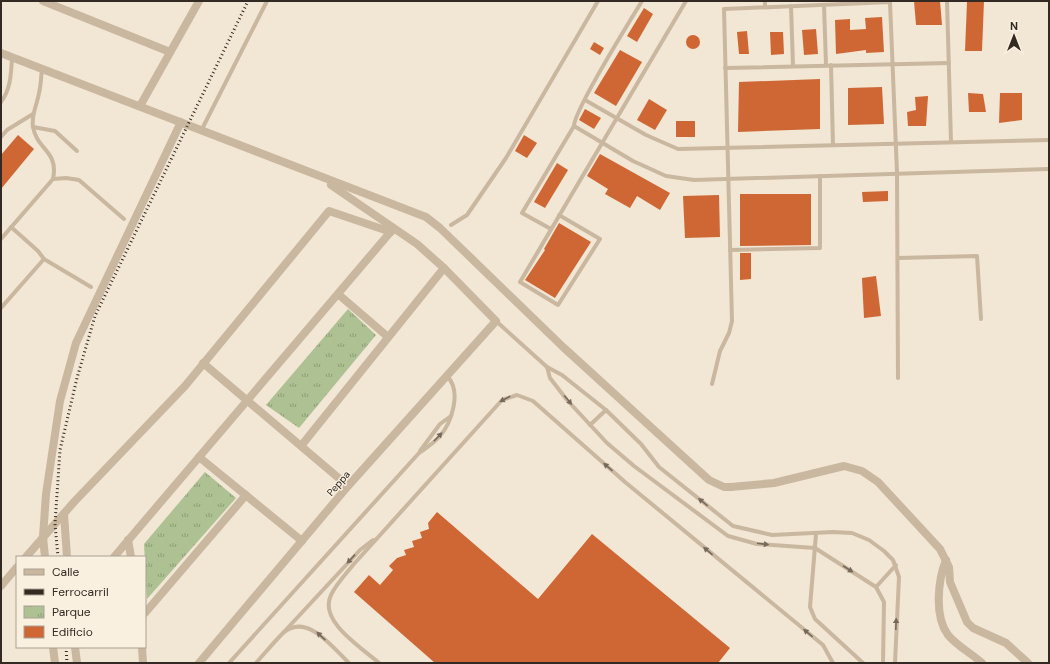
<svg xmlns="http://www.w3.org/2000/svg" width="1050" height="664" font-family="'DM Sans',sans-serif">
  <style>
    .park { fill: url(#park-tufts) }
    .building { fill: #cf6734 }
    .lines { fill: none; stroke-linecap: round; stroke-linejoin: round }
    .lane { stroke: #cab79f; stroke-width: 4 }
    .street { stroke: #cab79f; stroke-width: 8 }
    .rail { stroke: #332a23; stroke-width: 3; stroke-dasharray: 1 3; stroke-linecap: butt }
    .oneway { fill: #77695b }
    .labels { text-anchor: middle; stroke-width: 3; stroke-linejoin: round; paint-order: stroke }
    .street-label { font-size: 10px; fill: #332a23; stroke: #faf0e0 }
  </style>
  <defs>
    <pattern id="park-tufts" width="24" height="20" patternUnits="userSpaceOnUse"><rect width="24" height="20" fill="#aec193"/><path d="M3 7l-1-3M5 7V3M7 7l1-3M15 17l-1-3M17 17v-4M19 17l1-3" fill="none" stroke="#8e9d78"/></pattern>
  </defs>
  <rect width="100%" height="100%" fill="#f2e6d4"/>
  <g class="park">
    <polygon points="348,309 376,335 299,428 266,405"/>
    <polygon points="205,472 236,498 147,599 144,544"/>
  </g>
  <g class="building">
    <polygon points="914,1 940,1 942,25 916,25"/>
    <polygon points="984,1 982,51 965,51 967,2"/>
    <polygon points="644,8 653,14 637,42 627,36"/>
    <polygon points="882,17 884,52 866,53 866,50 836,54 835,20 850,19 850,30 866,29 865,18"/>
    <polygon points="816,29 818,54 804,55 802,30"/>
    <polygon points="747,31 749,54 739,54 737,32"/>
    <polygon points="770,32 783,32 784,54 771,55"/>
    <circle cx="693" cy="42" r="7"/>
    <polygon points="594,42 604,48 600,55 590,49"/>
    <polygon points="620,50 642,62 616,106 594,93"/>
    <polygon points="820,79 820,129 738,132 739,82"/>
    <polygon points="882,87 884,124 848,125 848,88"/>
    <polygon points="968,93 983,94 986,112 969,112"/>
    <polygon points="1000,93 1022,93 1022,120 999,123"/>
    <polygon points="928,96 926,126 908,126 907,112 916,110 915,97"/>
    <polygon points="649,99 667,110 655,130 637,120"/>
    <polygon points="585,109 601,118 594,129 579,120"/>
    <rect x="676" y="121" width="19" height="16"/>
    <polygon points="18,135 34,149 1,189 1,155"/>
    <polygon points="524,135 537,143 527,158 515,151"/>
    <polygon points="600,154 670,193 660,210 637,196 630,208 605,194 608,189 587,176"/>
    <polygon points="557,163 568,170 545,208 534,202"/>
    <polygon points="888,191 888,201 863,202 862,192"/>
    <polygon points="740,194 811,194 811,245 740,246"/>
    <polygon points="719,195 720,237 685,238 683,196"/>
    <polygon points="559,223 591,242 555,298 525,280 545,250 544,249"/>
    <polygon points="740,253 751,253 751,279 740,280"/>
    <polygon points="876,276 881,316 864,318 862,278"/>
    <polygon points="437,512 538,599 592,534 730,648 718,663 435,663 354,592 369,575 380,585 393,570 389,566 397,558 406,555 404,550 414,547 412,541 422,538 420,532 429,529 428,523"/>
  </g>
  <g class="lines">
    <g class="lane">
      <polyline points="765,1 765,7"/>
      <polyline points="947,1 951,142"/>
      <polyline points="824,5 826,65"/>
      <polyline points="791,6 793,66"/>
      <polyline points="831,65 833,145"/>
      <polyline points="725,68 949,63"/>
      <polyline points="585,100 646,135 678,149 1049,140"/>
      <path d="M1 102C11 89 11 73 12 57"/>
      <polyline points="574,126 633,161 666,176 694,180 1049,169"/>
      <polyline points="33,127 55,131 77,151"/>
      <polyline points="201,131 267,1"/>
      <polyline points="1,137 7,130 33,114"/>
      <polyline points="53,179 66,178 79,180 124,219"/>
      <polyline points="559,215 600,239 558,305 520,282 686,1"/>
      <polyline points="451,225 467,215 506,158 598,1"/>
      <polyline points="11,227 38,251 44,259 91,287"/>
      <path d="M551 229 522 213 574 126C574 110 630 21 642 1"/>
      <path d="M1 239 53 179C59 151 37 150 33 127 31 115 37 105 39 93 41 85 41 77 42 69"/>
      <polyline points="730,250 820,248 820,176"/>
      <polyline points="898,258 977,256 981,319"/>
      <polyline points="1,308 44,259"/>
      <polyline points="496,321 547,367 562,375 606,410 641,444 659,467 733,526 772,535 833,532 852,533 869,540 884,551 893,560 899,577 895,663"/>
      <polyline points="547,367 550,378 567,400 607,443 634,466 728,536 757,544 815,548 876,587 884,602 883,663"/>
      <polyline points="712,384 720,351 729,333 732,321 724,9 890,2 897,173 898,378"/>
      <polyline points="590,425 606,410"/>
      <polyline points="420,451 440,424 451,416"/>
      <polyline points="816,534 810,607 815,619 863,663"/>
      <polyline points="876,587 896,565"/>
      <polyline points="283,633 360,550 373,540"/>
      <path d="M229 663 419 453C426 448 434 443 439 437 452 423 462 391 447 376"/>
      <path d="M256 663C265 653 274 642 283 633 307 612 333 648 349 663"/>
      <path d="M379 663C362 648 318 621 331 595 336 584 346 574 353 565L502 400 517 395 533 401 625 482 823 645 833 663"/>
    </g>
    <g class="street">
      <polyline points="43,1 170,52"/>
      <polyline points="1,53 426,217 440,228 563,347 709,480 724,487 731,487 774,483 844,466 862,471 878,482 940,549 949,567 950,582 967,622 973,628 1006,643 1028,663"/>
      <polyline points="140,106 199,1"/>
      <polyline points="338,294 388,337"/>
      <polyline points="203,363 348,486"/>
      <polyline points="301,446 444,268"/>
      <polyline points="199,457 302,541"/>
      <polyline points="64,514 67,557"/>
      <polyline points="128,540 131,557"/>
      <polyline points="26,557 74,502 185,386 329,211 391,232"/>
      <polyline points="45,557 43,537 46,494 60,401 76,343 181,122"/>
      <polyline points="114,557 393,229"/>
      <path d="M946 560C938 580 934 616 948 635 957 646 971 653 982 663"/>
      <polyline points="1,586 17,567"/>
      <polyline points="145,613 246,495"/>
      <polyline points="53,647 55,663"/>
      <polyline points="75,647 77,663"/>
      <polyline points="142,647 143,663"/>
      <polyline points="199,663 348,486 496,321 444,268 417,244 331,185"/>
    </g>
    <g class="rail">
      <polyline points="58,557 55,524 60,450 77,378 95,316 248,1"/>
      <polyline points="66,647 67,663"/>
    </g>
  </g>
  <defs><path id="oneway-solid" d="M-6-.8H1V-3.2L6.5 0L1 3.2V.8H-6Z"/></defs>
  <g class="oneway">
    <use href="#oneway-solid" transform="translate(505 399) rotate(152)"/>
    <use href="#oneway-solid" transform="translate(568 400) rotate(50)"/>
    <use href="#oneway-solid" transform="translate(438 437) rotate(-46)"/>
    <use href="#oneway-solid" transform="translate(608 467) rotate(-139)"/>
    <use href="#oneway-solid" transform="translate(703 502) rotate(-141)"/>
    <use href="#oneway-solid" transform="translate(763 544) rotate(7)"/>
    <use href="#oneway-solid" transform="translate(708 551) rotate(-140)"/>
    <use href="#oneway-solid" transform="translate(351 559) rotate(133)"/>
    <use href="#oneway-solid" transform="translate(848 569) rotate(33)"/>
    <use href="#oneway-solid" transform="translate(896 624) rotate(-88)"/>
    <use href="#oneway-solid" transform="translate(808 633) rotate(-140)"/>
    <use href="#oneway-solid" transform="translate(321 636) rotate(-137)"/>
  </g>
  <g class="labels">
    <g class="street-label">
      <text transform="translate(338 483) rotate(-49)" y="4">Peppa</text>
    </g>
  </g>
  <rect width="1050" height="664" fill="none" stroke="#332a23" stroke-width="4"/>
  <rect x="16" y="556" width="130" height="92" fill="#faf0e0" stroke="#aaa194"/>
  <rect x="24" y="569" width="20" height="6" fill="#cab79f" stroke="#aaa194"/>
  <text x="52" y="576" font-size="12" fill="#332a23">Calle</text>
  <rect x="24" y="589" width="20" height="6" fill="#332a23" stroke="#aaa194"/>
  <text x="52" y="596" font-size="12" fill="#332a23">Ferrocarril</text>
  <rect x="24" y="606" width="20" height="12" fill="url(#park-tufts)" stroke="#aaa194"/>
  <text x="52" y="616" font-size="12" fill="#332a23">Parque</text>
  <rect x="24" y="626" width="20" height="12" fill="#cf6734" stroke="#aaa194"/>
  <text x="52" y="636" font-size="12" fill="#332a23">Edificio</text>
  <g transform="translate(1014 36)" stroke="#faf0e0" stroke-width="3" paint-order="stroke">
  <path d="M0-3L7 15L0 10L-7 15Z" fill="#332a23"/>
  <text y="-6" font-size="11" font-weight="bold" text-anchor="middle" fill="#332a23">N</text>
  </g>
</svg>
